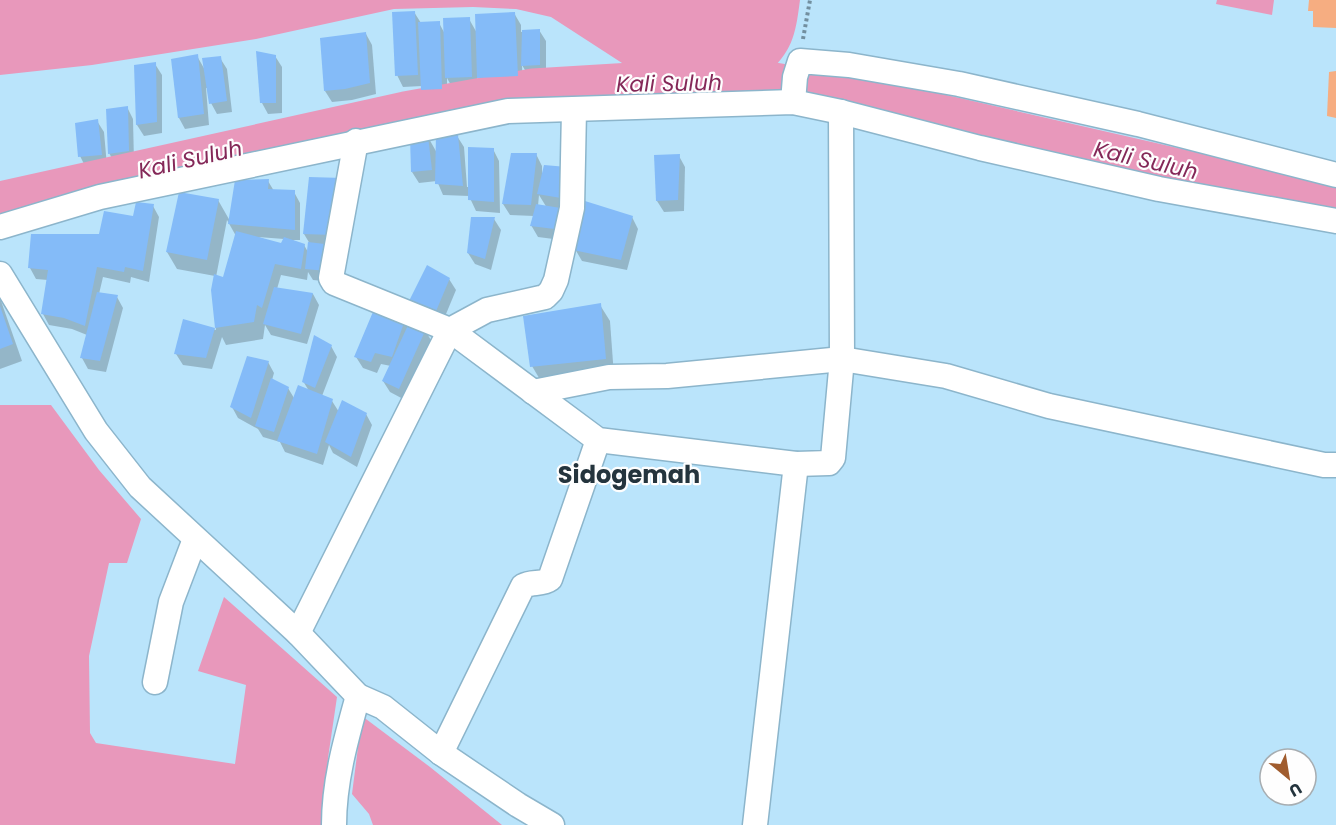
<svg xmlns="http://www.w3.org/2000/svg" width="1336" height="825" font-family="Poppins,sans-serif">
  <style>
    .green { fill: #f6ad81 }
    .water { fill: #e898bb }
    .shadow { fill: #0003; fill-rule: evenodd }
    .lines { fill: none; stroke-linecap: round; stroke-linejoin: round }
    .river { stroke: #e898bb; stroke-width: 39 }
    .building { fill: #84bbf8 }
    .street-casing { stroke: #8cb5cb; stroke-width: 27 }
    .path { stroke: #728f9f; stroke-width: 4; stroke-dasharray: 3 3; stroke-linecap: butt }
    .street { stroke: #fff; stroke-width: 24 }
    .labels { text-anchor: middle; stroke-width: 4.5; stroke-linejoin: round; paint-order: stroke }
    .water-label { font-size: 22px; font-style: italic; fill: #842858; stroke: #fefefe }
    .quarter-label { font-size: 24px; font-weight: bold; fill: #24343d; stroke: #fefefe }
  </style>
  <rect width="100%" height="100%" fill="#bae4fb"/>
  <g class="green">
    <polygon points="1309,0 1336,0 1336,28 1313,27 1313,11 1308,11"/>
    <polygon points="1336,71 1336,118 1327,116 1329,72"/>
  </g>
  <g class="water">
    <path d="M0 0H800C796 30 794 49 770 71L639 74 551 17 516 9 473 7 394 9 256 39 92 65 0 75Z"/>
    <polygon points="1217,0 1274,0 1272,15 1216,4"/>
    <polygon points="0,405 51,405 99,470 141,519 127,563 109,563 89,656 90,733 96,743 235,764 246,685 198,671 224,597 337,697 328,758 324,825 0,825"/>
    <polygon points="362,716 430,767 502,825 373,825 369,814 352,794"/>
  </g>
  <g class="shadow">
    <polygon points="414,12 421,23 439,23 445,34 469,19 477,33 514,13 521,25 521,32 539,30 546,41 546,76 529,77 522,65 523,87 485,88 477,73 477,88 453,89 447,78 447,100 429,101 423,90 422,86 403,87 397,75"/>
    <polygon points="366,34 372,45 376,94 352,100 332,102 325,91"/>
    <polygon points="197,56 205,70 220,58 227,69 232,112 217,114 211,103 208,88 206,88 209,125 185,129 179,118 172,61"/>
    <polygon points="275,56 282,67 282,113 268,114 262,103"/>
    <polygon points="155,64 162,75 162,133 144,136 137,125 136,66"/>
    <polygon points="127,107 133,119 134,162 116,165 109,153"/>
    <polygon points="97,121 104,132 107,166 86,168 80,156"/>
    <polygon points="457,136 464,147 467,187 469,187 493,149 499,161 500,213 476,211 469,196 443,195 437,181 419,183 412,172 428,137 437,153"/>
    <path d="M513 154H536L542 166V174L572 179 569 241 538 237 531 225 534 216 510 215 503 204ZM539 195 547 208 538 206Z"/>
    <polygon points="679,156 685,167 684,211 664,212 657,201"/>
    <path d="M310 179H342L333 282 313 280 308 272 307 280 281 275 277 289 313 294 319 305 307 344 271 335 265 325 263 339 226 345 222 337 212 369 183 365 176 354 184 321 216 330 213 301 215 276 177 269 167 252 218 200 230 221 268 181 274 191 294 192 300 203V240H292L304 245 308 252 310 244 304 234ZM227 220 236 236 225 279 216 277ZM258 237 284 239 282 245Z"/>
    <polygon points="153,206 159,217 149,282 131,277 130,283 103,277 99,294 117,297 123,308 106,372 88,369 82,358 87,335 72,329 49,325 43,314 48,280 36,279 30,268 101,235"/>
    <polygon points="632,217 638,229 627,270 582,261 575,249"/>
    <polygon points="494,219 501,230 491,270 475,264 468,253"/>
    <polygon points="449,279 456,290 441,326 417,313"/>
    <polygon points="0,298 22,361 0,369"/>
    <polygon points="600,305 610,321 614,376 542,383 532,366"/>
    <polygon points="404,321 408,328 425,330 432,342 405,400 390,392 383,381 391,366 381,364 377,373 363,368 356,357"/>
    <polygon points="331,346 337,357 322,396 332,401 339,412 366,414 372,425 357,467 333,453 329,445 323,465 285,452 280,442 263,437 258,429 238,418 232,407 268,362 274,373 272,380 288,388 294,398 309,391 303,381"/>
  </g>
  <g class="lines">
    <polyline class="river" points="0,201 405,111 533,88 632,82 774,82 885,101 1336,204"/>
  </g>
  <g class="building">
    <polygon points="415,11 418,75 395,76 392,12"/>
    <polygon points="515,12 518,76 477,78 475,14"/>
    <polygon points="470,17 472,77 445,78 443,18"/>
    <polygon points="440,21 442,89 421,90 418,22"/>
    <polygon points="540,29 540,65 521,66 522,30"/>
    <polygon points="366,32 370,83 345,89 324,91 320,38"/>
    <polygon points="256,51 276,55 276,103 260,103"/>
    <polygon points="198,54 204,114 178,118 171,59"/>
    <polygon points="221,56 227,101 209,104 202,58"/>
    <polygon points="156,62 157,122 136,125 134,65"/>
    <polygon points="128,106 129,151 108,154 106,109"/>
    <polygon points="98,119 102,155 78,157 75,123"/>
    <polygon points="436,133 458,135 463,186 435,184"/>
    <polygon points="428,136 432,170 411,172 410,137"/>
    <polygon points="468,147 494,148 494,202 468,200"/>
    <polygon points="511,153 537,153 531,205 502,204"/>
    <polygon points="680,154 678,200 656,201 654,155"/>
    <polygon points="544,165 567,167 561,198 537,194"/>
    <polygon points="309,177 343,178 333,235 303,234"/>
    <polygon points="269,179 268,189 295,190 295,230 228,224 235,180"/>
    <polygon points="179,192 219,199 207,260 166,252"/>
    <polygon points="585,201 633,216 621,260 573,250"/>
    <polygon points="136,202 154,204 143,271 125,267 124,272 97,267 85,326 64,318 41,314 48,270 28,268 31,234 99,234 104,211 133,216"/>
    <polygon points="536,204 567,209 563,230 530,226"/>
    <polygon points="471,217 495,217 485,259 467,253"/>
    <polygon points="236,231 281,243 284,237 305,244 301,269 275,264 262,308 257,305 254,322 215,328 211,290 214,274 223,277"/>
    <polygon points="308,242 333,245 327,271 305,269"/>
    <polygon points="427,265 450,278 434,316 409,301"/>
    <polygon points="274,287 313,293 301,334 263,324"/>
    <polygon points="97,292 118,295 100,361 80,358"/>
    <polygon points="601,303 606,359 530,367 523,316"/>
    <polygon points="0,306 13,344 0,349"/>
    <polygon points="375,307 405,320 392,357 375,353 371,362 354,357"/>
    <polygon points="183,319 215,328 206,358 174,354"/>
    <polygon points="410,321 426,329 399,389 382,381"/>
    <polygon points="314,335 332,345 315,388 302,382"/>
    <polygon points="247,356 269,361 251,418 230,407"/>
    <polygon points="271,378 289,387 274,432 255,426"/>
    <polygon points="298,385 333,399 317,454 277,441"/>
    <polygon points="342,400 367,413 351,457 325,442"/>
  </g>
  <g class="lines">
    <defs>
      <g id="street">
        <polyline points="793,102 795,77 800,61 849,65 959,84 1138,124 1336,175"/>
        <polyline points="356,141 331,278 334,283 450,330 598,440 796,464 829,463 833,458 842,359 841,112"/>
        <polyline points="0,227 100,197 508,111 793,102 841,112 980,148 1159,189 1336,221"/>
        <polyline points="0,274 96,431 140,487 298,633 358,696 383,707 441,753 518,805 552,825"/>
        <polyline points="533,392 609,377 667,376 842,359 946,376 1049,406 1324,465 1336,465"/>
        <polyline points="298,633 450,330 487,310 545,297 551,291 556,280 572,208 574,110"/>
        <polyline points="155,682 171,602 195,539"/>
        <path d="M441 753 523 586C532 581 542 585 550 579L598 440"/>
        <path d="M334 825C334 781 346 739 358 696"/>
        <polyline points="755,825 796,464"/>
      </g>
    </defs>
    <use href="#street" class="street-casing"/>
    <polyline class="path" points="803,39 810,0"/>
    <use href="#street" class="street"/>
  </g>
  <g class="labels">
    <g class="water-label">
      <text transform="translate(669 83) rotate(-1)" y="8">Kali Suluh</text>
      <text transform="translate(190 159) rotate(-13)" y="8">Kali Suluh</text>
      <text transform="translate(1146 160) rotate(13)" y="8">Kali Suluh</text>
    </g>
    <g class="quarter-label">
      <text x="629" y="483">Sidogemah</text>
    </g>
  </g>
  <g transform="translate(1288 777) rotate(150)"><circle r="28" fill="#fefefe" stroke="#a7adb1" stroke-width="1.5"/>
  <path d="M0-4.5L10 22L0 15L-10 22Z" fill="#a05c2e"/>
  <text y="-9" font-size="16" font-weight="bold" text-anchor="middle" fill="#24343d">U</text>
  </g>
</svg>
